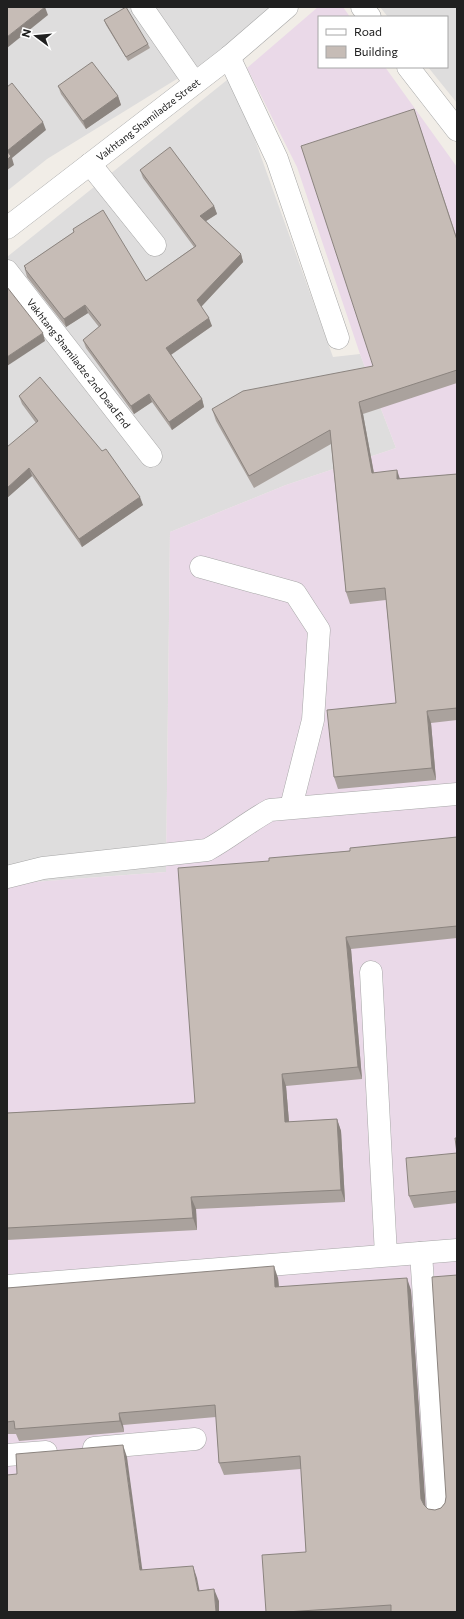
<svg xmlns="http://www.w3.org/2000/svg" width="464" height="1619" font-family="Commissioner,sans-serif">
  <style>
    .residential { fill: #dedddd }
    .industrial { fill: #ead9e8 }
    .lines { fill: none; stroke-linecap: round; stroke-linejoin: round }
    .minor-casing { stroke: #a7a7a7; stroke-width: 23 }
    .minor { stroke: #fff; stroke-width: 22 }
    .wall { fill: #aaa29d }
    .shaded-wall { fill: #8b847f }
    .building { fill: #c6bcb6; stroke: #8b847f }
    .labels { text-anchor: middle; stroke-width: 3.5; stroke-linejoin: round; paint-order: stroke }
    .street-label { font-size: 10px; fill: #202020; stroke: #fff }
  </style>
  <rect width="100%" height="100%" fill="#f1ede7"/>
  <g class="residential">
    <polygon points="7,7 130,7 180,77 47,159 7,191"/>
    <polygon points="142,7 287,7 194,82"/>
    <polygon points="380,7 457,7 457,103 428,67 447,67 447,17 388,17"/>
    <polygon points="232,76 333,357 360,354 396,448 286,485 170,532 166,872 7,884 7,257"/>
  </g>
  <polygon class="industrial" points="318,7 343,7 350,17 319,17 319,67 385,67 457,167 457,1612 7,1612 7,884 166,872 170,532 286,485 396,448 360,354 297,167 247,68"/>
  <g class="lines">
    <defs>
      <g id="minor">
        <polyline points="142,7 194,82"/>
        <polyline points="362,7 370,17"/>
        <polyline points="229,57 277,159 338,338"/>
        <polyline points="408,67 457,130"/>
        <polyline points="90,164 155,245"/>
        <path id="s1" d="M7 228 229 57 287 7"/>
        <path id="s2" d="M7 271 151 456"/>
        <polyline points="201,567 295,593 319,630 313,720 291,807"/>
        <path d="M7 877 43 868 207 850C229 838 248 822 270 810L457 794"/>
        <polyline points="371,972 386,1255"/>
        <polyline points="421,1253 438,1510"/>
        <polyline points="7,1286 457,1250"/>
        <polyline points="94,1448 195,1439"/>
        <polyline points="7,1455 46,1452"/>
      </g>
    </defs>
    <use href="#minor" class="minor-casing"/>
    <use href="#minor" class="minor"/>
  </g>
  <g class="wall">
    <polygon points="104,20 148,44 150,48 128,61 106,25"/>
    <polygon points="58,86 118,96 121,105 86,129 61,94"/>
    <polygon points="418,121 457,238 457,383 363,414 374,473 400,479 457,474 457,720 431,723 436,780 338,789 334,777 396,703 386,600 350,604 346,592 331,444 254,488 216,421 212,409 373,366"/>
    <polygon points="140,170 214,206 217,214 206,221 241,254 243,262 201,307 212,326 171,355 202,399 204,407 172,430 152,402 134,414 86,348 83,340 99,327 88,313 66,327 27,277 24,266 74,232 73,229 146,281 194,247 143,178"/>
    <polygon points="19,396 143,505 82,547 32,476 7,498 36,423 22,404"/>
    <polygon points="457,837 457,938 351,949 362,1079 286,1086 289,1122 337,1119 341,1131 345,1202 196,1209 197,1230 7,1240 7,1113 195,1103 269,861"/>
    <polygon points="457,1138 457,1203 414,1208 409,1196 457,1153"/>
    <polygon points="278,1278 279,1287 411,1290 425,1507 428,1509 435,1510 441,1508 445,1503 446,1497 457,1612 266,1612 306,1552 301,1469 224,1475 219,1463 216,1417 123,1425 124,1432 19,1441 16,1434 7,1434 7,1288"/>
  </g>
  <g class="shaded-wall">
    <polygon points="45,7 48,15 7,48 7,37"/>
    <polygon points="118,96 121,105 86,129 83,121"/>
    <polygon points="43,122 46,130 12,158 14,165 7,170 7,151"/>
    <polygon points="214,206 217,214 203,223 200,216"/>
    <polygon points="241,254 243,262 200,308 197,300"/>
    <polygon points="85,305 88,313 66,327 64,319"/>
    <polygon points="209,318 212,326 169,356 166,348"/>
    <polygon points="43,333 45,341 7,366 7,357"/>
    <polygon points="149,394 152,402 134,414 131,406"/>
    <polygon points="202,399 204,407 172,430 169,422"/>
    <polygon points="359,402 363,414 376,485 372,473"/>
    <polygon points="29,468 32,476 7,498 7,488"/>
    <polygon points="397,470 401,482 397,479"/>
    <polygon points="140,497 143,505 82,547 79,539"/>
    <polygon points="427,711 431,723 436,780 432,768"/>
    <polygon points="346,937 351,949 362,1079 358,1067"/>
    <polygon points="282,1074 286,1086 290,1134 285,1122"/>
    <polygon points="337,1119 341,1131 345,1202 341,1190"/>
    <polygon points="191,1197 196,1209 197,1230 193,1218"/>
    <polygon points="274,1266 278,1278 280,1299 275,1287"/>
    <polygon points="407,1278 411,1290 426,1511 421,1499"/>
    <polygon points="119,1413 123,1425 124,1432 120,1421"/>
    <polygon points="123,1445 127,1457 144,1582 140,1570"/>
    <polygon points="193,1566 197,1578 202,1603 198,1591"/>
    <polygon points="214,1589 219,1601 219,1612 216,1612"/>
  </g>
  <g class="building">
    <polygon points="7,7 45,7 7,37"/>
    <polygon points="126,7 148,44 126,57 104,20"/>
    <polygon points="92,62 118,96 83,121 58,86"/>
    <polygon points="12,83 43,122 7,151 7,87"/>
    <polygon points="414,109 457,240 457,370 359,402 372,473 397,470 397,479 457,474 457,708 427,711 432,768 334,777 327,710 396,703 385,588 346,592 330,430 249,476 212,409 243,391 373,366 301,146"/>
    <polygon points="170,147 214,206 200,216 241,254 197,300 209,318 166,348 202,399 169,422 149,394 131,406 83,340 101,325 85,305 64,319 25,269 26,268 24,266 74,232 73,229 103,210 146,281 196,246 140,170"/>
    <polygon points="7,151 11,156 7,160"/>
    <polygon points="7,287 43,333 7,357"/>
    <polygon points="40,377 102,451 106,449 140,497 79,539 29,468 7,488 7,447 38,421 19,396"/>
    <polygon points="457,837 457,926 346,937 358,1067 282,1074 285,1122 337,1119 341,1190 191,1197 193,1218 7,1228 7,1113 195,1103 178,868 269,861 269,858 350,851 350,848"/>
    <polygon points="455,1138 457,1138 457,1191 409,1196 406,1158 457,1153"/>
    <polygon points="274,1266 275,1287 407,1278 421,1499 424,1505 428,1509 435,1510 441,1508 445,1503 446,1497 432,1277 457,1275 457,1612 391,1612 391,1605 286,1612 266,1612 262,1555 306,1552 300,1456 219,1463 215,1405 119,1413 120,1421 15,1429 14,1421 7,1422 7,1288"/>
    <polygon points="123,1445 140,1570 193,1566 198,1591 214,1589 216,1612 7,1612 7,1475 17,1474 16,1454"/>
  </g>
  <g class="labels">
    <g class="street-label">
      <text dy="4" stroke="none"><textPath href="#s1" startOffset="178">Vakhtang Shamiladze Street</textPath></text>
      <text dy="4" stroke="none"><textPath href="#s2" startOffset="117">Vakhtang Shamiladze 2nd Dead End</textPath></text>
    </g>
  </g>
  <rect width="464" height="1619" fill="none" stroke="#202020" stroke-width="16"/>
  <rect x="318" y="16" width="130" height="52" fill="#ffffff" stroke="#a6a6a6"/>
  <rect x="326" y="29" width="20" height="6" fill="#ffffff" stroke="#a6a6a6"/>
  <text x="354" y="36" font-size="12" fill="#202020">Road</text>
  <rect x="326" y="46" width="20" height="12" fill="#c6bcb6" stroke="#a6a6a6"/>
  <text x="354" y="56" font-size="12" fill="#202020">Building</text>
  <g transform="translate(36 36) rotate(286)" stroke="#ffffff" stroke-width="3" paint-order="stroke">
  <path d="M0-3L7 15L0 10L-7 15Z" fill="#202020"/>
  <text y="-6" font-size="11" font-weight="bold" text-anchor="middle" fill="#202020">N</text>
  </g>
</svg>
